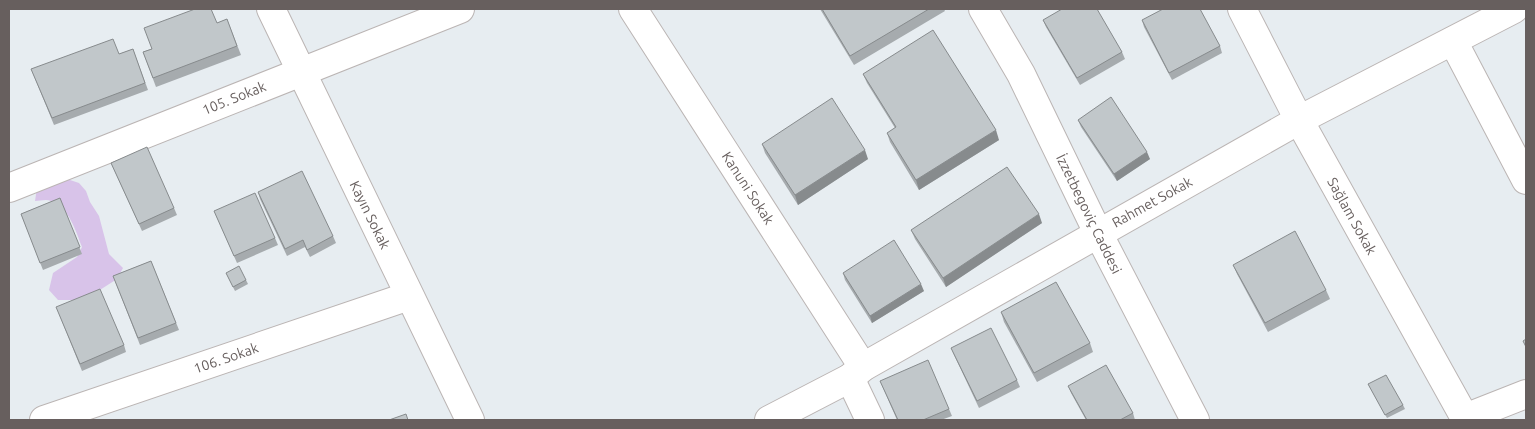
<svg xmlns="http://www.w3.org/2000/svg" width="1535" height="429" font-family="Ubuntu,sans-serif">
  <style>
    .green { fill: #d8c3e9 }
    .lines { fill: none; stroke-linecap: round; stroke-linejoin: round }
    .minor-casing { stroke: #bbb5b4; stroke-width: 30 }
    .minor { stroke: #fff; stroke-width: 28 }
    .wall { fill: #a6abae }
    .shaded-wall { fill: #878b8d }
    .building { fill: #c1c7ca; stroke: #878b8d }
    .labels { text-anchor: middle; stroke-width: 4; stroke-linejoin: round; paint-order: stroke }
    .street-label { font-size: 14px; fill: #675f5e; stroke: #fff }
  </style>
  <rect width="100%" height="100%" fill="#e7edf1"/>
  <path class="green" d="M67 179 79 183 86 191 90 202 99 216 109 254 123 268 117 279 92 295 75 300H58L49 290 53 273 77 257 82 247C76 231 68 206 51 201 46 199 40 201 35 201L37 188Z"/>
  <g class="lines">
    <defs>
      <g id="minor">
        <polyline points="271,9 470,420"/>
        <polyline points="633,9 863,367"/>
        <polyline points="983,9 1021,74 1098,233 1195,420"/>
        <polyline points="1242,9 1299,120 1466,420"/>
        <polyline points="1453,41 1526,180"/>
        <polyline points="9,188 460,9"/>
        <polyline points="850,378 870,420"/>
        <polyline points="1465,418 1526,394"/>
        <polyline points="44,420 409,296"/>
        <polyline points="769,420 850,378 863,367 1299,120 1514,9"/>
      </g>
    </defs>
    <use href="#minor" class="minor-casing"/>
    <use href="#minor" class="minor"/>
  </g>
  <g class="wall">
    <polygon points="820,9 944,9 945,11 854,65"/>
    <polygon points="227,19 241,55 156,87 143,52"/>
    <polygon points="1043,20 1122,52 1125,59 1080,85 1046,27"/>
    <polygon points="1142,20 1220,46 1222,53 1172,80 1144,27"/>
    <polygon points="133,49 148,90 54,125 31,69 119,54"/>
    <polygon points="863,74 999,140 919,190 890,142 887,133 895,128 867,83"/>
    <polygon points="1078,120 1150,159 1117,181 1081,127"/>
    <polygon points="762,144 868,159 798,205 765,153"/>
    <polygon points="111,163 174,208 177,215 142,231"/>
    <polygon points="258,192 333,236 336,243 310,257 305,247 287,256 260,199"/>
    <polygon points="60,198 82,254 43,270 21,214"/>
    <polygon points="214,211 275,238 278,245 237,263"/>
    <polygon points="1042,223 946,287 915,239 911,230"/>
    <polygon points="151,261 179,330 140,345 113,276"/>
    <polygon points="1233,265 1326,290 1330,299 1268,332 1237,274"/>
    <polygon points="226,273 246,280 248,284 235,291"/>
    <polygon points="843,273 924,291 872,323 845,280"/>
    <polygon points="1001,312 1090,343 1093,352 1037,382 1004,322"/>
    <polygon points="59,314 124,345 126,352 82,371"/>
    <polygon points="951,348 1017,380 1020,387 979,408 954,355"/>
    <polygon points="880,381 949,409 952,416 941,420 897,420"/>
    <polygon points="1368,384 1403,405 1405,409 1387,418"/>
    <polygon points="1068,386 1133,413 1135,420 1086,420 1071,393"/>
  </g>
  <g class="shaded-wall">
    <polygon points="996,130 999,140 919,190 916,180"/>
    <polygon points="865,150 868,159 798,205 795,195"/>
    <polygon points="1147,152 1150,159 1117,181 1114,174"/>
    <polygon points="1039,214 1042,223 946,287 943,278"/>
    <polygon points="921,284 924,291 872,323 870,316"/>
  </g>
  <g class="building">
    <polygon points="195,9 211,9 217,23 227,19 237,46 153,78 143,52 152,49 144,28"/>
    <polygon points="822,9 929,9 850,56"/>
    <polygon points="1062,9 1097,9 1122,52 1077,78 1043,20"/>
    <polygon points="1163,9 1200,9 1220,46 1169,73 1142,20"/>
    <polygon points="933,30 996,130 916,180 887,133 896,127 863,74"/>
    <polygon points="113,39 119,54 133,49 145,83 52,118 31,69"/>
    <polygon points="1111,97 1147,152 1114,174 1078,120"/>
    <polygon points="832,98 865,150 795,195 762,144"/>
    <polygon points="147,147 174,208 139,224 111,163"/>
    <polygon points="1007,167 1039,214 943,278 911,230"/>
    <polygon points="302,171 333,236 307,250 303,240 285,249 258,192"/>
    <polygon points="255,193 275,238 234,256 214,211"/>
    <polygon points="60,198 80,247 40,263 21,214"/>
    <polygon points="1295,231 1326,290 1265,323 1233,265"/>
    <polygon points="894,240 921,284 870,316 843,273"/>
    <polygon points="151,261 176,323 138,338 113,276"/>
    <polygon points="239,266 246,280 233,287 226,273"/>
    <polygon points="1056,282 1090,343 1034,373 1001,312"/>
    <polygon points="100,289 124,345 80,364 56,307"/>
    <polygon points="991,328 1017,380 977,401 951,348"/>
    <polygon points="1526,339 1526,347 1523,341"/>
    <polygon points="928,360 949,409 923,420 898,420 880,381"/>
    <polygon points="1106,365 1133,413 1120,420 1087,420 1068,386"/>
    <polygon points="1386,375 1403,405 1385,415 1368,384"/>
    <polygon points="406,414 408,420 389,420"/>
  </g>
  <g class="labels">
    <g class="street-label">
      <text transform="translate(234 98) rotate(-22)" y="5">105. Sokak</text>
      <text transform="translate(748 188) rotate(57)" y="5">Kanuni Sokak</text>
      <text transform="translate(1152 202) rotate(-29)" y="5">Rahmet Sokak</text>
      <text transform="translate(1089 214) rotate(64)" y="5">İzzetbegoviç Caddesi</text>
      <text transform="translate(370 215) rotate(64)" y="5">Kayın Sokak</text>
      <text transform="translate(1352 216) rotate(61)" y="5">Sağlam Sokak</text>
      <text transform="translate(226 358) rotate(-19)" y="5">106. Sokak</text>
    </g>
  </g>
  <rect width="1535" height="429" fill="none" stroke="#675f5e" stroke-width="20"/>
</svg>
